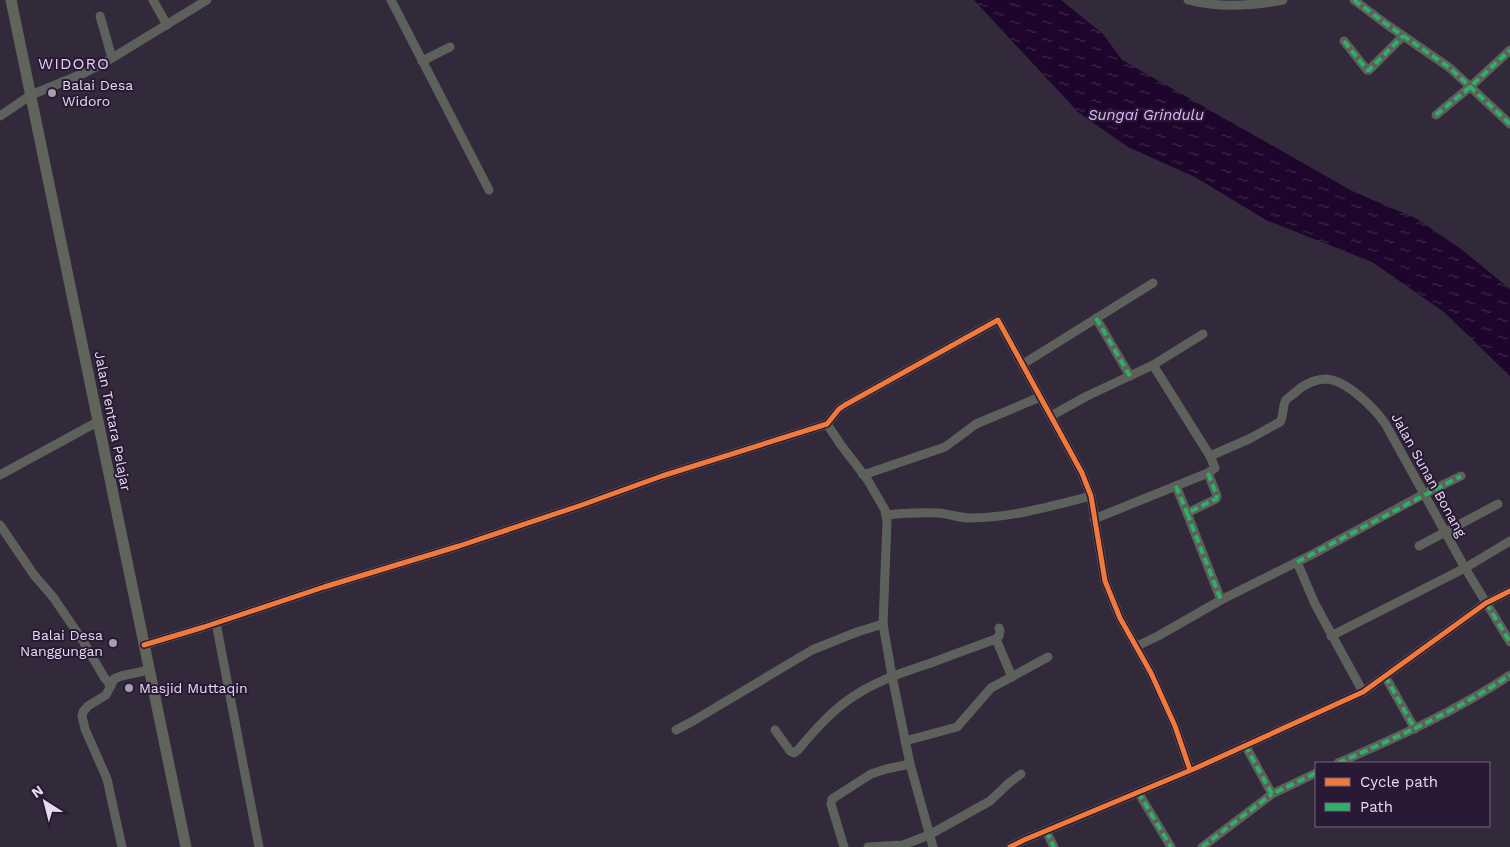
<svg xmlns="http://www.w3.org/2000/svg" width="1510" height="847" font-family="'Work Sans',sans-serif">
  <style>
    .water { fill: url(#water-ripples) }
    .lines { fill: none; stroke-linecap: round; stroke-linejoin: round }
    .minor { stroke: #5e615b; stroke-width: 9 }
    .major { stroke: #60645a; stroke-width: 11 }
    .quiet { stroke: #2db169; stroke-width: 4; stroke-dasharray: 8 4; stroke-linecap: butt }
    .cycleway-casing { stroke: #291935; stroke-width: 8 }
    .cycleway { stroke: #f17a3a; stroke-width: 5 }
    .poi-dot { fill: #a69daf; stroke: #291935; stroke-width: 2 }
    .labels { text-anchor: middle; stroke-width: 4; stroke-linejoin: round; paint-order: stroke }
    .poi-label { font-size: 14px; fill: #e5dbee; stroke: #291935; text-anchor: start }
    .street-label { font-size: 14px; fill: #e5dbee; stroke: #291935 }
    .water-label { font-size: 15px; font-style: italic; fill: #deb9fe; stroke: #291935 }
    .quarter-label { font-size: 16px; letter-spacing: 1px; fill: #e0cdf2; stroke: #291935 }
  </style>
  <defs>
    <pattern id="water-ripples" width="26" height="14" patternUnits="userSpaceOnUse" patternTransform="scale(1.25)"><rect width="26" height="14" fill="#1d052c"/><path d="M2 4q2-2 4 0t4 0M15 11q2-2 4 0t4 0" fill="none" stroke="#3e294b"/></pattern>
  </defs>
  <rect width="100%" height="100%" fill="#32293a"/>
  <polygon class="water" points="974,0 1061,0 1103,34 1122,60 1352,191 1417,219 1461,249 1510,289 1510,376 1444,312 1372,262 1266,220 1195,177 1128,147 1078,112"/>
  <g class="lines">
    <g class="minor">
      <polyline points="153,0 167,25"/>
      <polyline points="391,0 489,190"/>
      <path d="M1188 0C1218 8 1252 6 1283 0"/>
      <polyline points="1354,0 1386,24 1450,68 1510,124"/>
      <polyline points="100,16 112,58"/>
      <polyline points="1344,41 1367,70 1369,70 1403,36"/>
      <polyline points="422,61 450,47"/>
      <polyline points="1436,115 1470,87 1510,50"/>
      <polyline points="0,116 31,95 82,74 104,63 207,0"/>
      <polyline points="1096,318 1130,376"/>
      <polyline points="1023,364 1153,283"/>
      <polyline points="1051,416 1087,396 1153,365 1203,334"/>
      <polyline points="827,424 841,445 867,479 885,510 887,522 883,624 892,676 910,764 933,847"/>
      <path d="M1210 456 1249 439 1280 422C1284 416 1282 406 1286 400 1289 397 1295 393 1298 390 1305 384 1316 379 1326 379 1346 380 1375 408 1386 425L1465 568 1510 642"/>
      <polyline points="1208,473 1217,496 1216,499 1187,513 1221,600"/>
      <polyline points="0,475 99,421"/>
      <polyline points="863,475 945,447 976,424 1040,397"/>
      <polyline points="1176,486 1187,513"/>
      <path d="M886 515C904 513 921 512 939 513 950 514 960 518 970 518 1011 518 1051 506 1091 496"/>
      <polyline points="1094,519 1208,473 1215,468 1210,456 1153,365"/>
      <polyline points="0,525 34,575 53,597 83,641 104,677 111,686"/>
      <polyline points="1419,546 1498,504"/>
      <polyline points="1297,562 1315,604 1363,692"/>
      <polyline points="216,623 259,847"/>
      <polyline points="1331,636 1465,568 1510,541"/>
      <polyline points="996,639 999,636 1000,631 999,628"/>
      <polyline points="144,645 204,627 324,587 459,546 579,506 662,476 827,424 839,409 845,405 998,320 1082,473 1091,496 1105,581 1120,618 1151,673 1175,726 1190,770"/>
      <polyline points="1137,646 1158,636 1221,600 1313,554 1424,494 1461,476"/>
      <polyline points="1385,676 1415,729"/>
      <polyline points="676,730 693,721 812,650 857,632 883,624"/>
      <path d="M775 730 790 751 794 753 798 750C812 733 826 717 844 703 870 683 900 673 931 663 952 655 974 647 996 639L1012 677"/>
      <polyline points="905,741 957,727 991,688 1048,657"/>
      <polyline points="1245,745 1272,794 1316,773"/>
      <path d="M1338 763C1398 737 1456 711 1510 675"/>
      <polyline points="1138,792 1171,847"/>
      <polyline points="1046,831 1054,847"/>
      <polyline points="122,847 107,779 85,729 82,716 83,712 88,706 106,695 114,679 121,676 149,670"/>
      <polyline points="844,847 831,804 832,799 871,774 886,769 910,764"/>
      <polyline points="868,847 903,845 929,835 990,801 1009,783 1021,774"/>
      <polyline points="1010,847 1024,840 1196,768 1363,692 1486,603 1510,591"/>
      <polyline points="1202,847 1272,794"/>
    </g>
    <polyline class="major" points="11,0 186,847"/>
    <g class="quiet">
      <polyline points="1354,0 1386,24 1450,68 1510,124"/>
      <polyline points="1344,41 1367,70 1369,70 1403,36"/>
      <polyline points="1436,115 1470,87 1510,50"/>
      <polyline points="1096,318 1130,376"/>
      <polyline points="1208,473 1217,496 1216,499 1187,513 1221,600"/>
      <polyline points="1176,486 1187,513"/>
      <polyline points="1297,562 1461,476"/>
      <polyline points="1486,603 1510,642"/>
      <polyline points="1385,676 1415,729"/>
      <polyline points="1245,745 1272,794 1316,773"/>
      <path d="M1338 763C1398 737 1456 711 1510 675"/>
      <polyline points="1138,792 1171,847"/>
      <polyline points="1046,831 1054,847"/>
      <polyline points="1202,847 1272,794"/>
    </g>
    <defs>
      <g id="cycleway">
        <polyline points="144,645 204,627 324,587 459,546 579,506 662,476 827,424 839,409 845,405 998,320 1082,473 1091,496 1105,581 1120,618 1151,673 1175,726 1190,770"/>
        <polyline points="1010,847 1024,840 1196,768 1363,692 1486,603 1510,591"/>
      </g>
    </defs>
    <use href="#cycleway" class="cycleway-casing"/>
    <use href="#cycleway" class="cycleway"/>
  </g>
  <g class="poi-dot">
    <circle cx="52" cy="93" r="5"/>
    <circle cx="113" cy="643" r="5"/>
    <circle cx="129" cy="688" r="5"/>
  </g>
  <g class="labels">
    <g class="poi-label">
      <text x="62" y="90">Balai Desa<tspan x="62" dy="16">Widoro</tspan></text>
      <text x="103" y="640" text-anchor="end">Balai Desa<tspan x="103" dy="16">Nanggungan</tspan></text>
      <text x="139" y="693">Masjid Muttaqin</text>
    </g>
    <g class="street-label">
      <text transform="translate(113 421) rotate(79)" y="5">Jalan Tentara Pelajar</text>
      <text transform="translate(1429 475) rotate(61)" y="5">Jalan Sunan Bonang</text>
    </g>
    <g class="water-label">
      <text x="1146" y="120">Sungai Grindulu</text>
    </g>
    <g class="quarter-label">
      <text x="74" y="69">WIDORO</text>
    </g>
  </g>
  <rect x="1315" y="762" width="175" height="65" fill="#291935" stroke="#74677f"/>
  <rect x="1325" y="778" width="25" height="8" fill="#f17a3a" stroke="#74677f"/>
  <text x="1360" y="787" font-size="15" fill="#e5dbee">Cycle path</text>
  <rect x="1325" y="803" width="25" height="8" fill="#2db169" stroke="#74677f"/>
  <text x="1360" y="812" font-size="15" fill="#e5dbee">Path</text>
  <g transform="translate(45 802) rotate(324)" stroke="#291935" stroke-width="4" paint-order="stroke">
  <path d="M0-4L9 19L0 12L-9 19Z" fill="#e5dbee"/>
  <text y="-8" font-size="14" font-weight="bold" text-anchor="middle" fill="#e5dbee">N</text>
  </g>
</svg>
